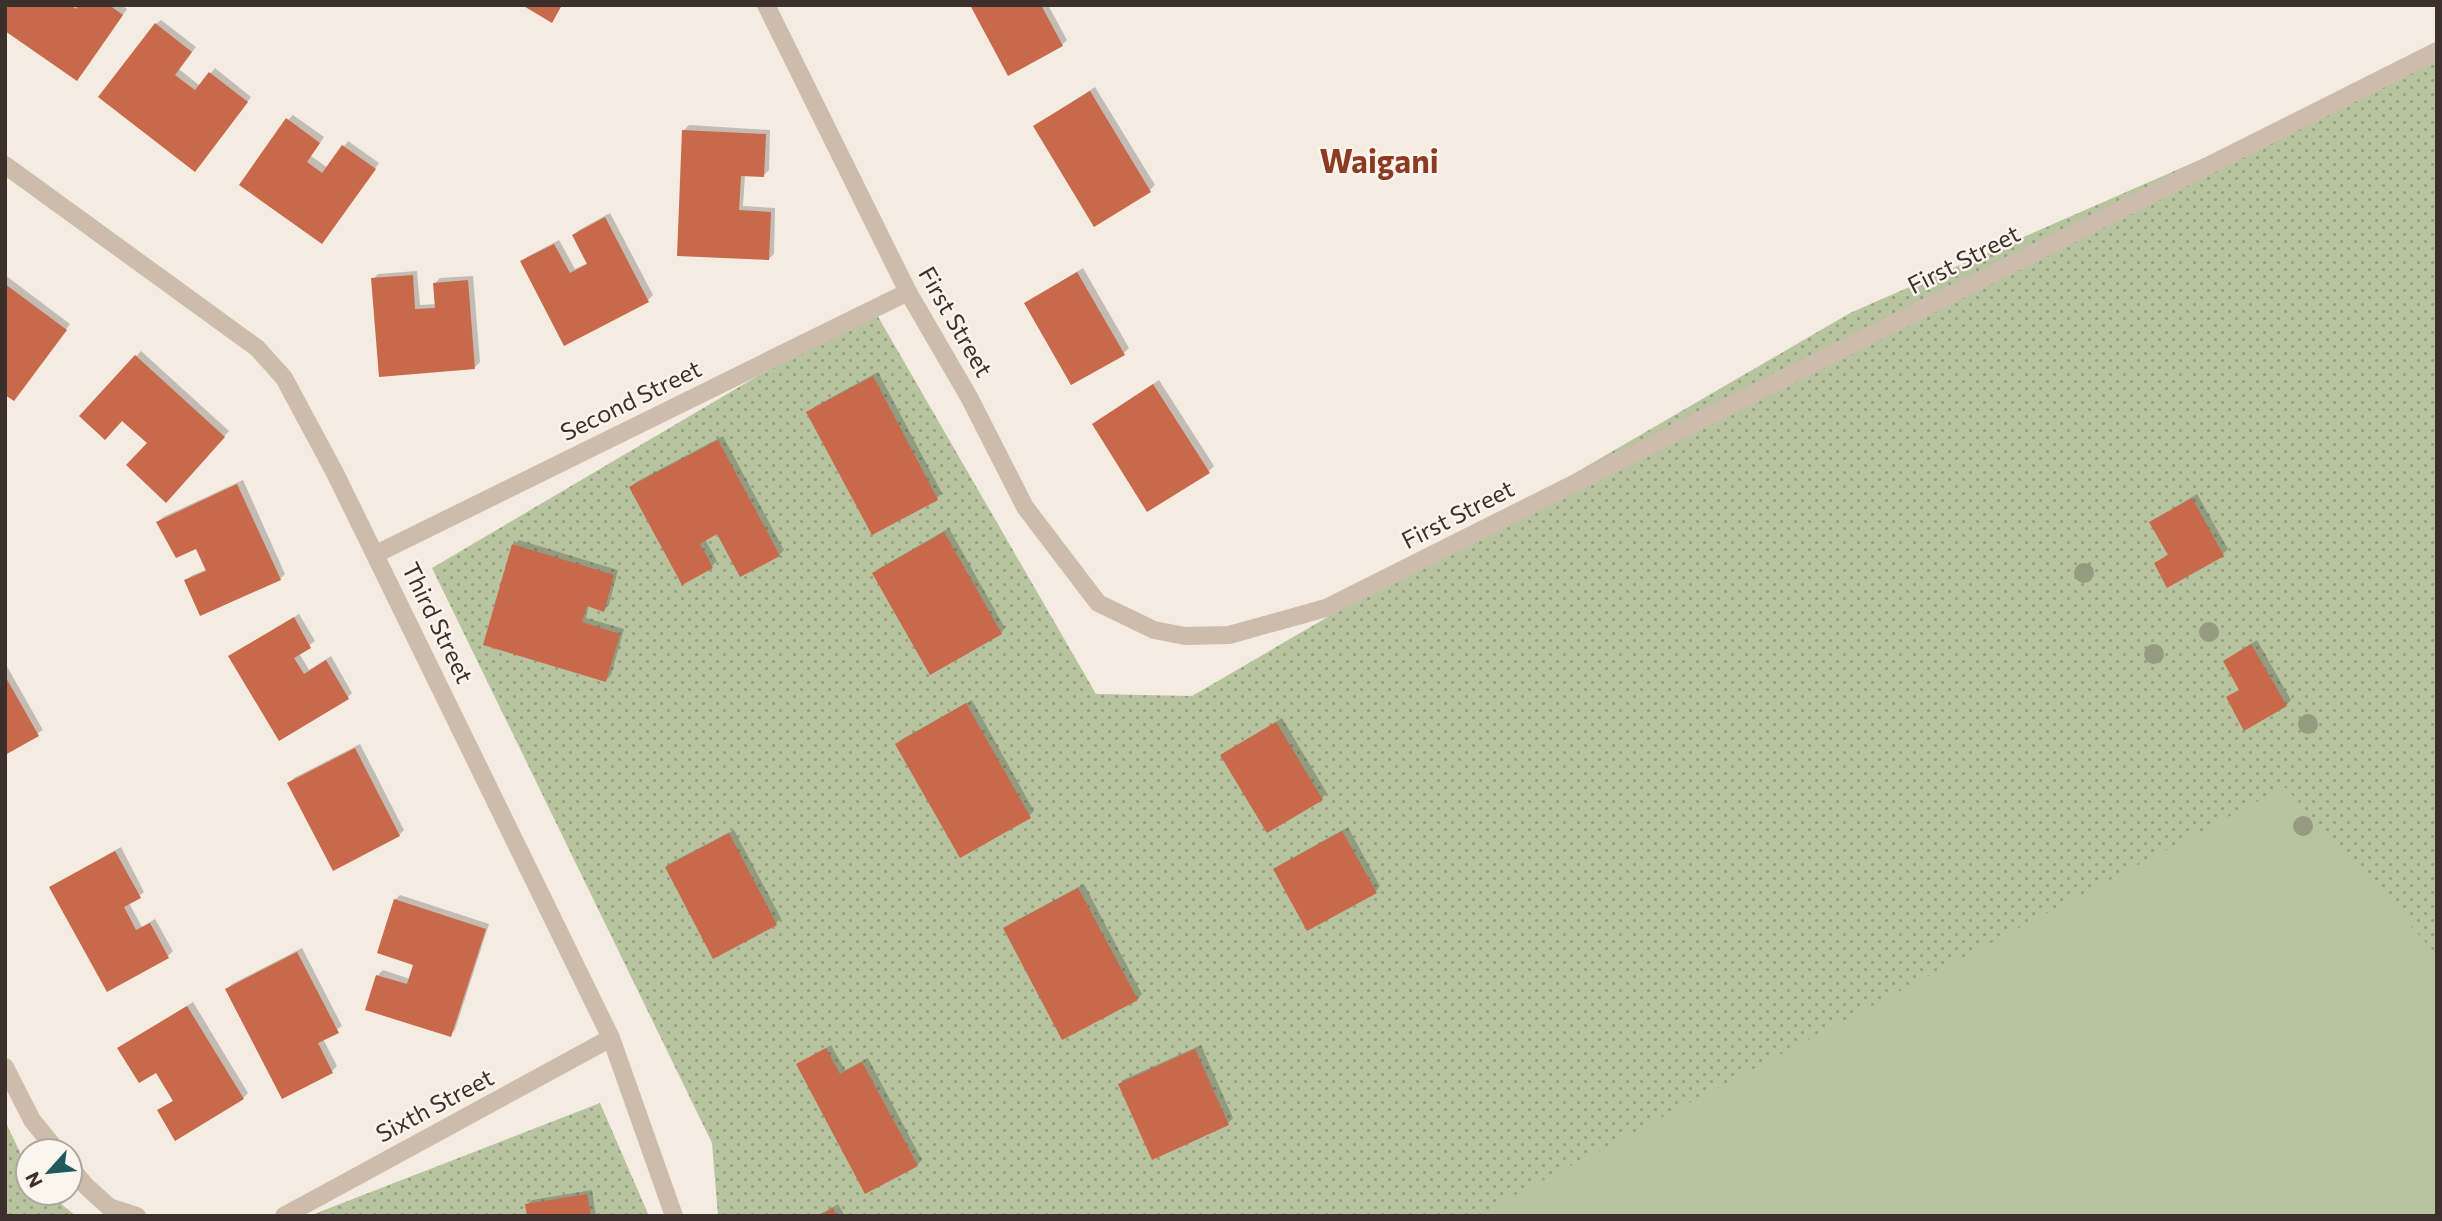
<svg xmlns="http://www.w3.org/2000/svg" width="2442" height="1221" font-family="Commissioner,sans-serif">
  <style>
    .grass { fill: url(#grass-dots) }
    .park { fill: #b8c4a0 }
    .shadow { fill: #0003 }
    .building { fill: #c8694b }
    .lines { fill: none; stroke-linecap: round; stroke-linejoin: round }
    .street { stroke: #cdbbac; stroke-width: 18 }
    .tree { fill: #969b7f }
    .labels { text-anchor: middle; stroke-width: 5; stroke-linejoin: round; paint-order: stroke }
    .street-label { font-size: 24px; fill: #3b302b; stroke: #fbf5ee }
    .district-label { font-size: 32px; font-weight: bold; fill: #8c3b22; stroke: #fbf5ee }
  </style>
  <defs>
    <pattern id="grass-dots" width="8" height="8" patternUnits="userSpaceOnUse" patternTransform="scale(1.75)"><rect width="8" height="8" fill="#b8c4a0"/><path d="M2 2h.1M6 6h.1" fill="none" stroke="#97a083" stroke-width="1.8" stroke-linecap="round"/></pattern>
  </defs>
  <rect width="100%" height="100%" fill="#f4ebe1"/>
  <g class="grass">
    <polygon points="2437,56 2437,1216 718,1216 712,1143 432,568 873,308 1096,694 1192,696 1850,313"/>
    <polygon points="600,1103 649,1216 309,1216"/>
    <polygon points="5,1121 28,1169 28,1193 48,1193 76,1216 5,1216"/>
  </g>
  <polygon class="park" points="2285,787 2437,955 2437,1216 1476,1216"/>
  <g class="shadow">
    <polygon points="5,5 121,5 127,9 82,74"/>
    <polygon points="972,5 1048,5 1067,40 1062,45"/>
    <polygon points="161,20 196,47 179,69 200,86 215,68 251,97 200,165 156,24"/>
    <polygon points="1095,87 1155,185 1150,190 1035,126"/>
    <polygon points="293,115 324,137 311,156 328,168 348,141 379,163 327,237 288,120"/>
    <polygon points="689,125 770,130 769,170 764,175 745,174 743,206 775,208 774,254 769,259 684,130"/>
    <polygon points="610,213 653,295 648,300 522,262 527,257 559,240 575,269 588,263 574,235 579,230"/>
    <polygon points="1083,268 1129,348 1124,353 1026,303"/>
    <polygon points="417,271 420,305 437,304 435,283 440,278 473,276 480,362 475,367 373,279 378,274"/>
    <polygon points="5,275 70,324 19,394 5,393"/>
    <polygon points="141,351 229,431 166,500 149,443 122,418 82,416"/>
    <polygon points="878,372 942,493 937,498 873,533 809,412 814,407"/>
    <polygon points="1159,380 1214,466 1209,471 1094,424"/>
    <polygon points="723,436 784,550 779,555 718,532 705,539 717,561 712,566 631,487 636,482"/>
    <polygon points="243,480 285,574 280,579 186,581 191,576 207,569 197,547 158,522 163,517"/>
    <polygon points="2197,494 2228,549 2223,554 2156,564 2169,554 2151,522"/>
    <polygon points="949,528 1005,628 1001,633 875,573 880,568"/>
    <polygon points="519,540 618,570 609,605 604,610 589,605 586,618 624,629 611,675 606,680 514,545"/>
    <polygon points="299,614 315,641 299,653 309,670 331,656 352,693 347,698 231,657"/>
    <polygon points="2257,640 2291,700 2286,705 2228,698 2240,689 2225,661"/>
    <polygon points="5,663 43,730 5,753"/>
    <polygon points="972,700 1034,811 1029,816 897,744 902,739"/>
    <polygon points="1282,718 1327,793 1322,798 1222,756"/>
    <polygon points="360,744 404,830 399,835 289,783 294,778"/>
    <polygon points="1348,827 1380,886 1376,891 1275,870 1280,865"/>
    <polygon points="734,830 781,918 776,923 667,867 672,862"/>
    <polygon points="121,847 144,892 129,903 142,927 155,919 173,951 168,956 52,888 57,883"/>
    <polygon points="1084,884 1142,994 1137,999 1005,929 1010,924"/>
    <polygon points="400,895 489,924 455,1030 450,1035 378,975 383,970 410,979 415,964 395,900"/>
    <polygon points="302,948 342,1026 323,1039 337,1066 332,1071 282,1097 227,989 232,984"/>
    <polygon points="193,1002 248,1093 243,1098 159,1111 174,1100 157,1070 120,1048"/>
    <polygon points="831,1045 845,1070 868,1058 922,1160 917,1165 798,1065"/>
    <polygon points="1201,1045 1233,1118 1228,1123 1152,1157 1120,1084 1125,1079"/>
    <polygon points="592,1190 596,1216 529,1216 527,1205 532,1200"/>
    <polygon points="838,1204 845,1216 817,1216"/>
  </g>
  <g class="building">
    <polygon points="5,5 70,5 76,9 79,5 109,5 123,15 77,81 5,31"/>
    <polygon points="522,5 562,5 552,23"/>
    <polygon points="970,5 1041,5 1063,46 1008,76"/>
    <polygon points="155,23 192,52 175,75 195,90 209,72 248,102 195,172 98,97"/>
    <polygon points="1090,91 1151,192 1094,227 1033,126"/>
    <polygon points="286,118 320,143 307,162 322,173 342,145 376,169 322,244 239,185"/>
    <polygon points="682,130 766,134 764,177 741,176 739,210 771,212 769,260 677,256"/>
    <polygon points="605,217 649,302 564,346 520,261 554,244 570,273 587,264 572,235"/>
    <polygon points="1077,272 1125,355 1071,385 1024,303"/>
    <polygon points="413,275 415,309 435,308 433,283 468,280 475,369 379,377 371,278"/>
    <polygon points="5,284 67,330 14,401 5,395"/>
    <polygon points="135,355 225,437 166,503 126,465 147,443 122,421 105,440 79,416"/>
    <polygon points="873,376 938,500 872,535 806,412"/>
    <polygon points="1153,384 1210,473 1147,512 1092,424"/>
    <polygon points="718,440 780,556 740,577 717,534 700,544 713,568 682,585 629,487"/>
    <polygon points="237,484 281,580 200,616 184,580 206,571 196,549 176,558 156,522"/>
    <polygon points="2192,498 2224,556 2167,588 2154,563 2168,555 2149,522"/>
    <polygon points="944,532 1002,634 930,675 872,573"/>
    <polygon points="512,544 614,575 604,612 587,606 582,622 620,634 606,682 483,645"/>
    <polygon points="294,617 311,648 294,658 304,674 326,660 349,699 279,741 228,656"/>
    <polygon points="2251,644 2287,706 2244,731 2226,697 2239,690 2223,661"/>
    <polygon points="5,676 39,736 5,755"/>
    <polygon points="966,703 1031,818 960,858 895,744"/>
    <polygon points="1276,722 1323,800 1267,833 1220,755"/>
    <polygon points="355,748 400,836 333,871 287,783"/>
    <polygon points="1342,831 1377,893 1307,931 1273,869"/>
    <polygon points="729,833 777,925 713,959 665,867"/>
    <polygon points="115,851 141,898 124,907 136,930 150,923 169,958 107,992 49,887"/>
    <polygon points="1078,888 1138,1000 1062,1040 1003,928"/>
    <polygon points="394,899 486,929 451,1037 365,1010 376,975 407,984 413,965 377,953"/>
    <polygon points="297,952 339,1033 318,1043 333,1073 282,1099 225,989"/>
    <polygon points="187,1006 244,1099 175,1141 157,1110 173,1101 156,1073 139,1083 117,1048"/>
    <polygon points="826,1048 840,1074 862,1062 918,1166 865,1194 796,1064"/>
    <polygon points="1195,1049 1229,1125 1152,1160 1118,1084"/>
    <polygon points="587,1194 591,1216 527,1216 525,1204"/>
    <polygon points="833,1208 837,1216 819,1216"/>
  </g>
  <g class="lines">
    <g class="street">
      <polyline points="766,5 908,292 969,397 1025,507 1098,603 1154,630 1185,636 1229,635 1326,608 2437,51"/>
      <polyline points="5,165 257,348 284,378 335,473 611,1038 674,1216"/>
      <polyline points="376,554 908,292"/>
      <polyline points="5,1067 32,1120 57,1151"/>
      <polyline points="70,1167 86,1186 109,1207 137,1216"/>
      <polyline points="284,1216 611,1038"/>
    </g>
  </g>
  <g class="tree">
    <circle cx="2084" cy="573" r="10"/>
    <circle cx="2209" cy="632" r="10"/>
    <circle cx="2154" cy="654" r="10"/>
    <circle cx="2308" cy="724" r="10"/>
    <circle cx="2303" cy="826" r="10"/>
  </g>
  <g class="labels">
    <g class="street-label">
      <text transform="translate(1964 260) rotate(-27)" y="8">First Street</text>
      <text transform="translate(955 322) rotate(60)" y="8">First Street</text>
      <text transform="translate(631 401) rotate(-26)" y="8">Second Street</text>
      <text transform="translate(1458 515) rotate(-27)" y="8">First Street</text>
      <text transform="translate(437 623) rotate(64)" y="8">Third Street</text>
      <text transform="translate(435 1106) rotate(-28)" y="8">Sixth Street</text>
    </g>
    <g class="district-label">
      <text x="1379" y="173">Waigani</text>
    </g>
  </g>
  <rect width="2442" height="1221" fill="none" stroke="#3b302b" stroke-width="14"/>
  <g transform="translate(49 1172) rotate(243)"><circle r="33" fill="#fbf5ee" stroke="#aea6a0" stroke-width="2"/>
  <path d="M0-5L12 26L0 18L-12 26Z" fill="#1f5a5e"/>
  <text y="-10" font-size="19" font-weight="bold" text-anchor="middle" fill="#3b302b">N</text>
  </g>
</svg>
